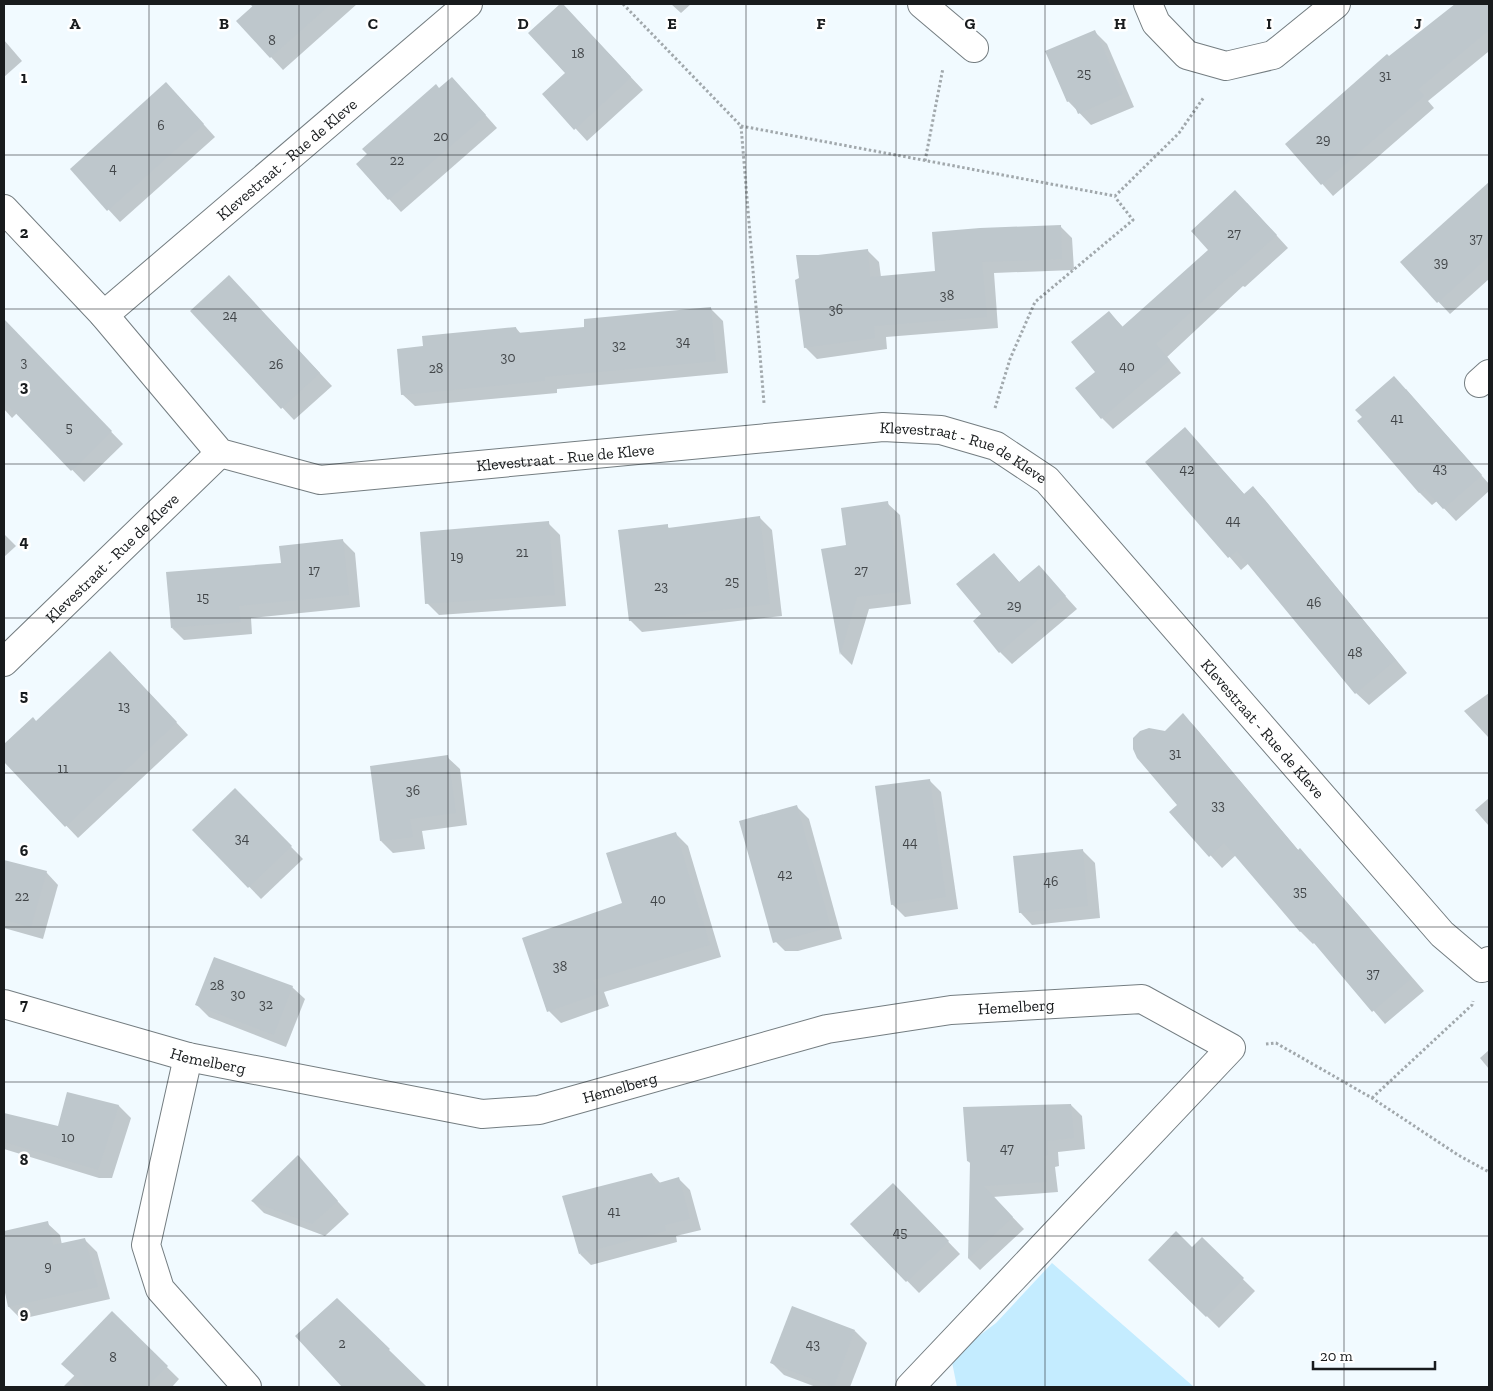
<svg xmlns="http://www.w3.org/2000/svg" width="1493" height="1391" font-family="'Zilla Slab',serif">
  <style>
    .green { fill: #c4ecff }
    .shadow { fill: #0003 }
    .building { fill: #bec7cc }
    .lines { fill: none; stroke-linecap: round; stroke-linejoin: round }
    .minor-casing { stroke: #747d81; stroke-width: 30 }
    .path { stroke: #a1a8ac; stroke-width: 3; stroke-dasharray: 2.5 2.5; stroke-linecap: butt }
    .minor { stroke: #fff; stroke-width: 28 }
    .grid { fill: none; stroke: #181b1d; stroke-width: 1; stroke-opacity: 0.55 }
    .labels { text-anchor: middle; stroke-width: 5; stroke-linejoin: round; paint-order: stroke }
    .number-label { font-size: 14px; fill: #424649 }
    .street-label { font-size: 16px; fill: #181b1d; stroke: #fff }
    .grid-label { font-size: 16px; text-anchor: middle; font-weight: bold; fill: #181b1d; stroke: #fff; stroke-width: 5; stroke-linejoin: round; paint-order: stroke }
  </style>
  <rect width="100%" height="100%" fill="#f1faff"/>
  <polygon class="green" points="1052,1263 1194,1387 957,1387 951,1357 996,1323"/>
  <g class="shadow">
    <polygon points="250,4 357,4 283,70 238,21 253,7"/>
    <polygon points="562,4 643,90 587,141 544,94 566,73 530,33"/>
    <polygon points="671,4 691,4 681,13"/>
    <polygon points="1457,4 1489,4 1489,54 1488,52 1428,101 1434,108 1333,196 1287,144"/>
    <polygon points="1095,32 1107,44 1134,107 1091,125 1068,101 1047,52"/>
    <polygon points="4,40 22,61 4,77"/>
    <polygon points="440,89 464,91 497,128 401,212 357,164"/>
    <polygon points="178,96 215,137 120,222 71,169"/>
    <polygon points="1489,184 1489,279 1450,314 1401,262"/>
    <polygon points="1247,203 1288,248 1245,287 1243,286 1167,357 1181,373 1113,429 1102,418 1097,372 1109,312 1123,327 1210,250"/>
    <polygon points="1061,227 1072,238 1074,270 994,273 998,328 886,337 887,349 817,359 805,347 800,279 818,256 868,251 879,262 881,277 936,272"/>
    <polygon points="241,289 332,386 294,420 192,311"/>
    <polygon points="711,309 723,321 728,373 557,389 557,393 415,406 402,394 424,347 516,328 521,334 586,328"/>
    <polygon points="14,332 123,444 84,482 17,413 12,418 4,409 4,342"/>
    <polygon points="1406,389 1489,484 1489,491 1456,521 1437,501 1432,505 1420,493 1359,421"/>
    <polygon points="1185,429 1245,495 1253,487 1265,500 1407,673 1369,705 1356,693 1249,563 1241,570 1147,462"/>
    <polygon points="887,503 900,515 911,604 869,609 852,665 841,654 822,550 847,546"/>
    <polygon points="760,518 772,530 782,616 642,632 630,620 667,526 670,529"/>
    <polygon points="548,523 560,535 566,606 439,615 427,603"/>
    <polygon points="4,534 16,546 4,557"/>
    <polygon points="343,541 355,553 360,607 251,618 252,634 184,640 172,628"/>
    <polygon points="994,554 1020,583 1039,567 1077,609 1012,664 1000,652 983,614"/>
    <polygon points="123,665 188,735 78,838 4,760 4,746 33,719 36,722"/>
    <polygon points="1489,693 1489,738 1464,711"/>
    <polygon points="1183,715 1195,727 1299,851 1312,862 1424,991 1385,1024 1315,942 1313,944 1301,932 1236,855 1222,868 1171,812 1179,805 1166,732"/>
    <polygon points="447,757 460,769 467,825 422,831 425,849 393,853 381,841"/>
    <polygon points="929,780 941,792 958,909 905,917 892,904"/>
    <polygon points="235,790 303,859 261,899 194,830"/>
    <polygon points="1489,798 1489,826 1475,810"/>
    <polygon points="797,807 809,819 842,939 798,951 785,951 773,939"/>
    <polygon points="676,834 688,846 721,957 604,992 609,1006 561,1023 549,1011 623,904"/>
    <polygon points="1082,850 1095,863 1100,918 1032,925 1020,912"/>
    <polygon points="4,861 46,872 58,885 43,939 4,928"/>
    <polygon points="292,987 305,999 286,1047 209,1017 197,1005"/>
    <polygon points="1489,1050 1489,1069 1480,1058"/>
    <polygon points="68,1093 119,1106 131,1118 112,1178 99,1178 4,1149 4,1115 59,1127"/>
    <polygon points="1071,1105 1082,1116 1085,1149 1058,1152 1059,1166 1055,1167 1058,1192 993,1197 1024,1229 980,1270 969,1259 971,1164 968,1161"/>
    <polygon points="298,1157 349,1214 325,1236 264,1213 252,1201"/>
    <polygon points="652,1174 661,1184 679,1179 690,1190 701,1230 676,1236 677,1242 591,1265 580,1254"/>
    <polygon points="905,1197 960,1254 919,1293 852,1224"/>
    <polygon points="47,1223 60,1235 62,1245 85,1240 97,1252 110,1299 21,1319 9,1307 4,1282 4,1232"/>
    <polygon points="1202,1239 1255,1291 1219,1328 1150,1260 1192,1249"/>
    <polygon points="337,1300 425,1387 343,1387 297,1336"/>
    <polygon points="112,1313 179,1379 172,1387 63,1387 75,1375"/>
    <polygon points="855,1331 867,1343 850,1387 816,1387 784,1375 772,1363"/>
  </g>
  <g class="building">
    <polygon points="255,4 331,4 270,58 236,21"/>
    <polygon points="560,4 563,4 631,77 574,130 542,94 565,73 528,33"/>
    <polygon points="1455,4 1489,4 1489,30 1418,89 1424,96 1321,185 1285,144 1387,54 1389,56"/>
    <polygon points="1095,30 1123,94 1078,114 1072,100 1067,102 1045,51"/>
    <polygon points="452,77 486,115 388,200 356,164 367,154 362,149 436,84 439,88"/>
    <polygon points="166,82 204,124 107,211 70,169"/>
    <polygon points="1489,182 1489,256 1437,303 1400,262"/>
    <polygon points="1235,190 1277,235 1232,276 1231,275 1156,344 1170,360 1101,419 1075,388 1095,372 1071,342 1109,311 1122,327 1208,250 1191,231"/>
    <polygon points="1061,225 1062,259 982,262 987,317 874,326 875,338 804,348 795,280 799,278 796,255 818,255 868,249 870,277 935,271 932,232 980,228"/>
    <polygon points="229,275 320,373 281,409 190,311"/>
    <polygon points="711,307 716,361 545,377 545,381 401,395 397,349 423,346 422,336 516,327 517,333 584,327 584,319"/>
    <polygon points="4,319 112,431 71,471 4,401"/>
    <polygon points="1394,376 1482,475 1443,509 1425,489 1419,493 1357,421 1362,417 1355,410"/>
    <polygon points="1185,427 1244,494 1253,486 1396,660 1355,694 1237,551 1228,558 1145,462"/>
    <polygon points="888,501 900,592 857,597 840,655 821,549 846,545 841,508"/>
    <polygon points="760,516 770,604 629,621 618,530 668,524 668,528"/>
    <polygon points="549,521 555,595 425,604 420,532"/>
    <polygon points="343,539 349,595 239,606 241,622 171,628 166,572 281,563 279,546"/>
    <polygon points="994,553 1019,582 1039,565 1066,596 999,653 973,621 981,614 956,584"/>
    <polygon points="110,651 177,722 65,827 4,762 4,744 33,717 36,721"/>
    <polygon points="1183,713 1298,850 1300,848 1412,978 1372,1012 1303,930 1300,932 1224,843 1209,857 1169,812 1177,805 1137,758 1133,749 1133,738 1140,731 1149,728 1165,731"/>
    <polygon points="448,755 456,813 410,819 413,837 380,841 370,766"/>
    <polygon points="930,779 946,897 891,905 875,786"/>
    <polygon points="235,788 292,846 248,888 192,830"/>
    <polygon points="797,805 831,927 773,943 739,821"/>
    <polygon points="676,832 710,945 593,980 598,994 547,1012 522,938 622,903 606,853"/>
    <polygon points="1083,849 1088,906 1019,913 1013,856"/>
    <polygon points="4,860 47,871 31,927 4,920"/>
    <polygon points="214,957 293,986 274,1035 195,1005"/>
    <polygon points="67,1092 119,1105 98,1170 4,1142 4,1113 58,1126"/>
    <polygon points="1071,1104 1074,1138 1047,1141 1048,1155 1044,1156 1047,1182 984,1186 1013,1217 968,1259 970,1162 967,1161 963,1107"/>
    <polygon points="298,1155 338,1201 312,1224 251,1201"/>
    <polygon points="652,1173 655,1184 679,1177 690,1219 665,1225 666,1231 579,1254 562,1196"/>
    <polygon points="893,1183 949,1241 906,1282 850,1224"/>
    <polygon points="48,1221 53,1245 85,1238 98,1287 8,1307 4,1288 4,1231"/>
    <polygon points="1176,1231 1192,1247 1202,1237 1244,1278 1206,1317 1148,1260"/>
    <polygon points="337,1298 390,1349 389,1350 427,1387 342,1387 295,1336"/>
    <polygon points="792,1306 855,1330 834,1387 770,1363"/>
    <polygon points="112,1311 168,1366 147,1387 87,1387 61,1364"/>
  </g>
  <g class="lines">
    <defs>
      <g id="minor">
        <polyline points="922,4 974,48"/>
        <polyline points="1148,4 1156,23 1187,55 1226,66 1273,55 1336,4"/>
        <path id="s1" d="M4 209 104 315 220 453 320 480 883 427 941 430 996 446 1047 480 1442 934 1482 968 1489 961"/>
        <path id="s2" d="M104 315 468 4"/>
        <polyline points="1479,383 1489,374"/>
        <path id="s3" d="M4 662 220 453"/>
        <path id="s4" d="M4 1004 188 1057 482 1114 539 1110 827 1029 951 1010 1142 999 1231 1048 910 1387"/>
        <polyline points="188,1057 146,1245 160,1289 247,1387"/>
      </g>
    </defs>
    <use href="#minor" class="minor-casing"/>
    <g class="path">
      <polyline points="623,4 741,126 764,403"/>
      <polyline points="741,126 1115,196 1179,133 1204,97"/>
      <polyline points="925,161 943,68"/>
      <polyline points="995,408 1010,359 1035,302 1133,220 1115,197"/>
      <polyline points="1266,1044 1276,1043 1372,1098 1458,1155 1489,1172"/>
      <polyline points="1372,1098 1472,1005 1473,1001"/>
    </g>
    <use href="#minor" class="minor"/>
  </g>
  <path class="grid" d="M149 4V1387M299 4V1387M448 4V1387M597 4V1387M746 4V1387M896 4V1387M1045 4V1387M1194 4V1387M1344 4V1387M4 155H1489M4 309H1489M4 464H1489M4 618H1489M4 773H1489M4 927H1489M4 1082H1489M4 1236H1489"/>
  <g class="labels">
    <g class="number-label">
      <text x="272" y="45">8</text>
      <text x="578" y="58">18</text>
      <text x="1084" y="78">25</text>
      <text x="1385" y="80">31</text>
      <text x="161" y="130">6</text>
      <text x="441" y="141">20</text>
      <text x="1323" y="144">29</text>
      <text x="397" y="165">22</text>
      <text x="113" y="173">4</text>
      <text x="1234" y="238">27</text>
      <text x="1476" y="243">37</text>
      <text x="1441" y="267">39</text>
      <text x="947" y="300">38</text>
      <text x="836" y="314">36</text>
      <text x="230" y="320">24</text>
      <text x="683" y="346">34</text>
      <text x="619" y="350">32</text>
      <text x="508" y="362">30</text>
      <text x="24" y="367">3</text>
      <text x="276" y="369">26</text>
      <text x="1127" y="371">40</text>
      <text x="436" y="373">28</text>
      <text x="1397" y="423">41</text>
      <text x="69" y="432">5</text>
      <text x="1440" y="473">43</text>
      <text x="1187" y="474">42</text>
      <text x="1233" y="525">44</text>
      <text x="522" y="557">21</text>
      <text x="457" y="561">19</text>
      <text x="314" y="575">17</text>
      <text x="861" y="575">27</text>
      <text x="732" y="586">25</text>
      <text x="661" y="591">23</text>
      <text x="203" y="602">15</text>
      <text x="1314" y="607">46</text>
      <text x="1014" y="610">29</text>
      <text x="1355" y="657">48</text>
      <text x="124" y="711">13</text>
      <text x="1175" y="758">31</text>
      <text x="63" y="773">11</text>
      <text x="413" y="795">36</text>
      <text x="1218" y="810">33</text>
      <text x="242" y="843">34</text>
      <text x="910" y="847">44</text>
      <text x="785" y="879">42</text>
      <text x="1051" y="886">46</text>
      <text x="1300" y="896">35</text>
      <text x="22" y="901">22</text>
      <text x="658" y="904">40</text>
      <text x="560" y="971">38</text>
      <text x="1373" y="978">37</text>
      <text x="217" y="990">28</text>
      <text x="238" y="999">30</text>
      <text x="266" y="1009">32</text>
      <text x="68" y="1142">10</text>
      <text x="1007" y="1153">47</text>
      <text x="614" y="1216">41</text>
      <text x="900" y="1237">45</text>
      <text x="48" y="1271">9</text>
      <text x="342" y="1348">2</text>
      <text x="813" y="1349">43</text>
      <text x="113" y="1362">8</text>
    </g>
    <g class="street-label">
      <text dy="6" stroke="none"><textPath href="#s2" startOffset="240">Klevestraat - Rue de Kleve</textPath></text>
      <text dy="6" stroke="none"><textPath href="#s1" startOffset="1081">Klevestraat - Rue de Kleve</textPath></text>
      <text dy="6" stroke="none"><textPath href="#s1" startOffset="676">Klevestraat - Rue de Kleve</textPath></text>
      <text dy="6" stroke="none"><textPath href="#s3" startOffset="150">Klevestraat - Rue de Kleve</textPath></text>
      <text dy="6" stroke="none"><textPath href="#s1" startOffset="1501">Klevestraat - Rue de Kleve</textPath></text>
      <text dy="6" stroke="none"><textPath href="#s4" startOffset="1038">Hemelberg</textPath></text>
      <text dy="6" stroke="none"><textPath href="#s4" startOffset="212">Hemelberg</textPath></text>
      <text dy="6" stroke="none"><textPath href="#s4" startOffset="632">Hemelberg</textPath></text>
    </g>
  </g>
  <g class="grid-label">
    <text x="75" y="29">A</text>
    <text x="224" y="29">B</text>
    <text x="373" y="29">C</text>
    <text x="523" y="29">D</text>
    <text x="672" y="29">E</text>
    <text x="821" y="29">F</text>
    <text x="970" y="29">G</text>
    <text x="1120" y="29">H</text>
    <text x="1269" y="29">I</text>
    <text x="1418" y="29">J</text>
    <text x="24" y="83">1</text>
    <text x="24" y="238">2</text>
    <text x="24" y="392">3</text>
    <text x="24" y="547">4</text>
    <text x="24" y="701">5</text>
    <text x="24" y="856">6</text>
    <text x="24" y="1010">7</text>
    <text x="24" y="1165">8</text>
    <text x="24" y="1319">9</text>
  </g>
  <rect width="1493" height="1391" fill="none" stroke="#181b1d" stroke-width="10"/>
  <path d="M1313 1361v8h122v-8" fill="none" stroke="#181b1d" stroke-width="2.5"/>
  <text x="1320" y="1361" font-size="15" fill="#181b1d" stroke="#ffffff" stroke-width="4" paint-order="stroke">20 m</text>
</svg>
